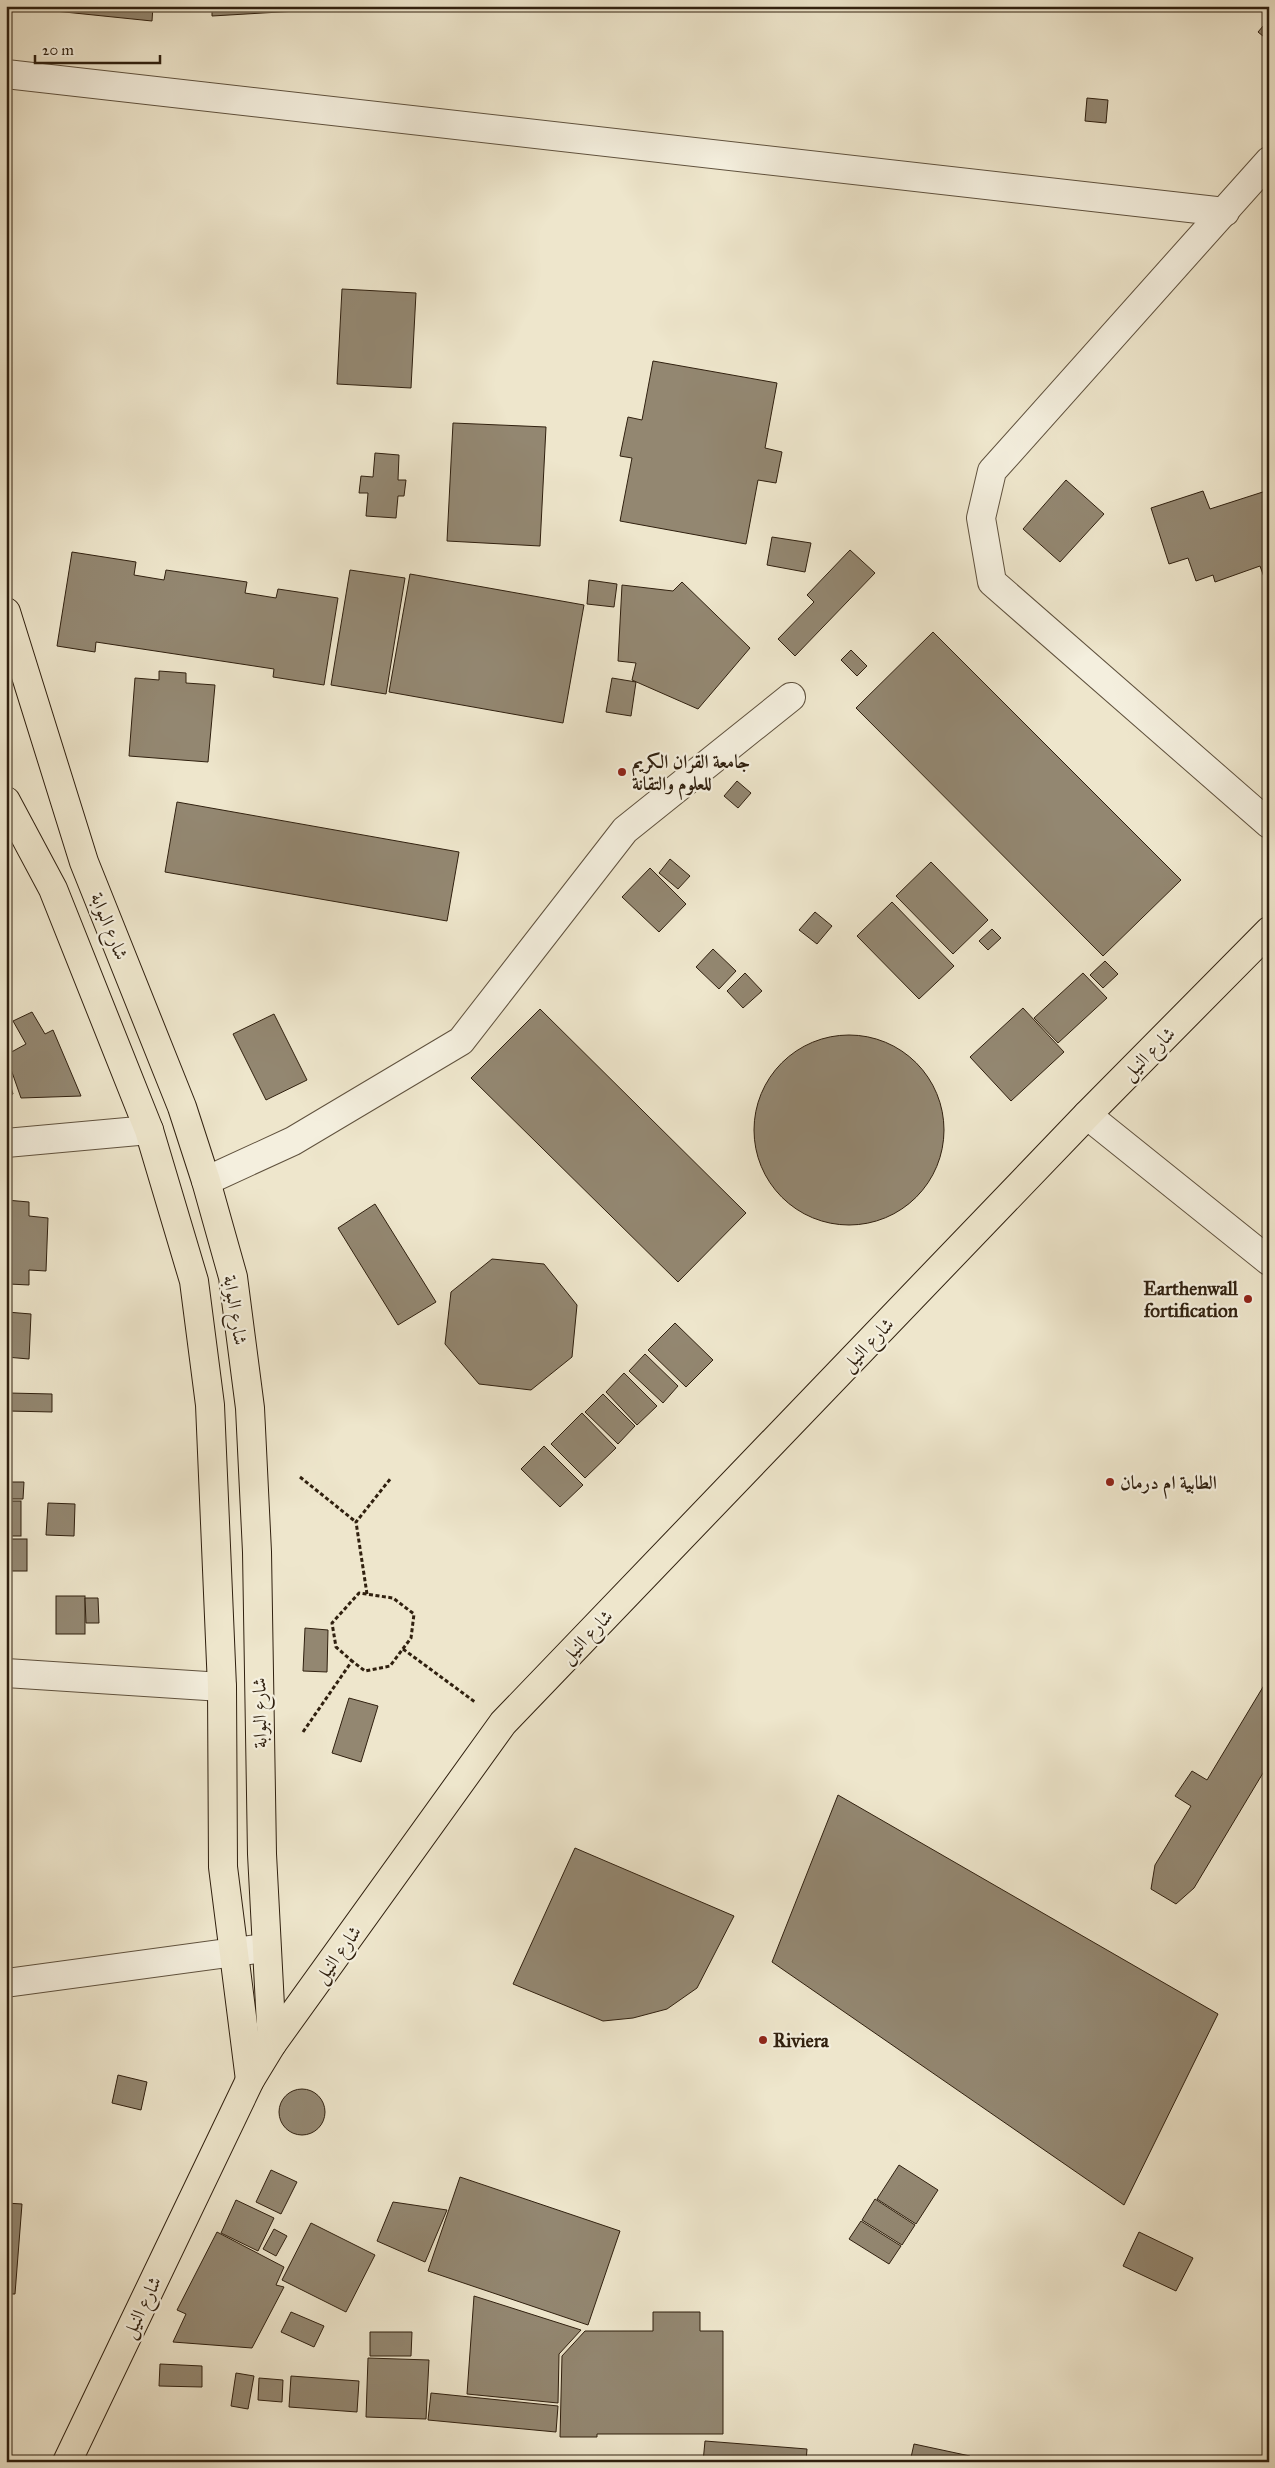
<svg xmlns="http://www.w3.org/2000/svg" width="1275" height="2468" font-family="'IM FELL Great Primer',Amiri,serif">
  <style>
    .building { fill: #938771; stroke: #30200f }
    .lines { fill: none; stroke-linecap: round; stroke-linejoin: round }
    .minor-casing { stroke: #60523e; stroke-width: 30 }
    .major-casing { stroke: #30200f; stroke-width: 30 }
    .path { stroke: #30200f; stroke-width: 3; stroke-dasharray: 4 2.5; stroke-linecap: butt }
    .minor { stroke: #f4efde; stroke-width: 28 }
    .major { stroke: #eee6cc; stroke-width: 28 }
    .poi-dot { fill: #8f2418; stroke: #f4efde; stroke-width: 2 }
    .labels { text-anchor: middle; stroke-width: 4.5; stroke-linejoin: round; paint-order: stroke }
    .poi-label { font-size: 19px; font-weight: bold; fill: #30200f; stroke: #f4efde; text-anchor: start }
    .street-label { font-size: 19px; fill: #30200f; stroke: #f4efde }
  </style>
  <rect width="100%" height="100%" fill="#eee6cc"/>
  <filter id="stains"><feTurbulence type="fractalNoise" baseFrequency=".004" numOctaves="4"/><feColorMatrix values="0 0 0 0 .2 0 0 0 0 .09 0 0 0 0 .02 0 0 0 .5 -.17"/></filter>
  <radialGradient id="worn" r=".72"><stop offset=".6" stop-color="#630" stop-opacity="0"/><stop offset="1" stop-color="#630" stop-opacity=".3"/></radialGradient>
  <g class="building">
    <polygon points="6,6 153,6 152,21"/>
    <polygon points="212,6 297,6 297,11 212,16"/>
    <polygon points="1269,19 1269,41 1258,32"/>
    <polygon points="1087,98 1108,100 1106,123 1085,121"/>
    <polygon points="342,289 416,293 411,388 337,384"/>
    <polygon points="653,361 777,383 765,448 782,452 776,483 758,480 746,544 620,521 632,458 620,456 628,417 642,420"/>
    <polygon points="453,423 546,427 540,546 447,541"/>
    <polygon points="375,453 399,455 398,480 406,480 404,496 398,496 396,518 366,516 368,493 359,493 361,476 373,477"/>
    <polygon points="1066,480 1104,514 1060,562 1023,529"/>
    <polygon points="1269,490 1269,575 1264,577 1260,566 1215,582 1213,575 1196,581 1188,558 1169,564 1151,508 1203,491 1210,509"/>
    <polygon points="772,537 811,543 805,572 767,565"/>
    <polygon points="850,550 875,573 795,656 778,639 814,602 807,595"/>
    <polygon points="72,552 136,562 134,575 164,580 166,570 247,582 245,593 276,598 278,589 338,598 324,685 273,677 274,669 96,642 95,652 57,646"/>
    <polygon points="350,570 405,578 386,694 331,685"/>
    <polygon points="410,574 584,605 563,723 389,692"/>
    <polygon points="589,580 617,584 614,607 587,604"/>
    <polygon points="682,582 750,648 698,709 632,680 636,663 618,661 622,585 673,591"/>
    <polygon points="933,632 1181,880 1103,956 856,708"/>
    <polygon points="851,650 867,666 857,676 841,660"/>
    <polygon points="159,671 186,673 186,683 215,685 208,762 129,756 135,678 159,680"/>
    <polygon points="612,678 636,682 631,716 606,712"/>
    <polygon points="737,781 751,793 738,808 724,796"/>
    <polygon points="177,802 459,852 447,921 165,872"/>
    <polygon points="670,859 690,876 678,889 659,873"/>
    <polygon points="931,862 988,920 953,954 896,896"/>
    <polygon points="650,868 686,904 659,932 622,897"/>
    <polygon points="892,902 954,966 919,999 857,936"/>
    <polygon points="815,912 832,926 817,944 799,930"/>
    <polygon points="992,929 1001,938 988,950 979,941"/>
    <polygon points="713,949 736,971 719,989 696,967"/>
    <polygon points="1105,961 1118,974 1103,988 1090,975"/>
    <polygon points="745,973 762,991 743,1008 727,991"/>
    <polygon points="1083,973 1107,998 1058,1043 1034,1018"/>
    <polygon points="1023,1008 1064,1052 1011,1101 970,1057"/>
    <polygon points="540,1009 746,1213 678,1282 471,1078"/>
    <polygon points="32,1012 45,1034 53,1030 81,1096 21,1098 6,1055 26,1044 13,1021"/>
    <polygon points="274,1014 307,1080 266,1100 233,1034"/>
    <circle cx="849" cy="1130" r="95"/>
    <polygon points="6,1071 13,1094 6,1096"/>
    <polygon points="6,1200 29,1202 29,1216 48,1218 46,1271 29,1270 29,1285 9,1284 9,1273 6,1273"/>
    <polygon points="375,1204 436,1302 398,1325 338,1228"/>
    <polygon points="492,1259 544,1264 577,1305 572,1357 531,1390 479,1384 445,1344 451,1292"/>
    <polygon points="6,1298 7,1312 31,1314 29,1359 6,1357"/>
    <polygon points="675,1323 713,1360 686,1387 648,1350"/>
    <polygon points="645,1354 678,1386 663,1403 629,1371"/>
    <polygon points="624,1373 657,1406 637,1425 606,1392"/>
    <polygon points="9,1393 52,1394 52,1412 8,1411"/>
    <polygon points="603,1394 635,1426 618,1444 585,1412"/>
    <polygon points="582,1413 616,1448 585,1478 551,1444"/>
    <polygon points="6,1414 8,1414 7,1449 6,1449"/>
    <polygon points="544,1446 583,1485 560,1507 521,1469"/>
    <polygon points="6,1482 24,1482 23,1499 6,1499"/>
    <rect x="6" y="1501" width="15" height="35"/>
    <polygon points="48,1503 75,1504 74,1536 46,1535"/>
    <rect x="6" y="1539" width="21" height="32"/>
    <rect x="56" y="1596" width="29" height="38"/>
    <polygon points="85,1598 98,1598 99,1623 86,1623"/>
    <polygon points="305,1628 328,1630 327,1672 303,1671"/>
    <polygon points="1269,1677 1269,1763 1194,1888 1176,1904 1151,1889 1155,1865 1191,1806 1175,1796 1192,1771 1207,1780"/>
    <polygon points="349,1698 378,1706 361,1762 332,1753"/>
    <polygon points="838,1795 1218,2014 1124,2205 772,1962"/>
    <polygon points="575,1848 734,1916 697,1988 667,2009 633,2018 603,2021 513,1984"/>
    <polygon points="118,2075 147,2082 141,2110 112,2103"/>
    <circle cx="302" cy="2112" r="23"/>
    <polygon points="899,2165 938,2190 916,2224 877,2199"/>
    <polygon points="271,2170 297,2182 281,2214 256,2202"/>
    <polygon points="460,2177 620,2231 588,2325 428,2271"/>
    <polygon points="875,2199 915,2225 902,2245 862,2220"/>
    <polygon points="236,2200 274,2218 258,2251 221,2233"/>
    <polygon points="393,2202 447,2210 425,2262 377,2241"/>
    <polygon points="6,2203 22,2204 15,2294 6,2294"/>
    <polygon points="861,2221 901,2246 889,2264 849,2239"/>
    <polygon points="311,2223 375,2255 346,2312 282,2280"/>
    <polygon points="274,2229 287,2236 276,2256 263,2249"/>
    <polygon points="217,2232 284,2267 276,2285 284,2287 252,2348 173,2342 186,2314 177,2310"/>
    <polygon points="1139,2232 1193,2258 1176,2291 1123,2266"/>
    <polygon points="474,2296 581,2330 559,2354 558,2403 467,2394"/>
    <polygon points="291,2312 324,2326 314,2347 281,2332"/>
    <polygon points="653,2312 700,2312 700,2331 723,2331 723,2434 597,2434 597,2437 560,2437 562,2356 585,2331 653,2331"/>
    <polygon points="370,2332 412,2332 411,2356 370,2356"/>
    <polygon points="368,2358 429,2360 426,2419 366,2417"/>
    <polygon points="160,2364 202,2366 202,2387 159,2386"/>
    <polygon points="236,2373 254,2376 248,2409 231,2406"/>
    <polygon points="291,2376 359,2381 357,2412 289,2407"/>
    <polygon points="259,2378 283,2380 282,2402 258,2400"/>
    <polygon points="431,2393 558,2406 556,2432 428,2420"/>
    <polygon points="705,2441 807,2449 806,2462 703,2462"/>
    <polygon points="914,2444 970,2456 969,2462 910,2462"/>
  </g>
  <g class="lines">
    <defs>
      <g id="minor">
        <polyline points="6,74 1225,212"/>
        <polyline points="1269,161 992,471 981,518 992,582 1269,824"/>
        <polyline points="1087,1115 1269,1261"/>
        <polyline points="6,1143 149,1130"/>
        <polyline points="206,1181 293,1141 461,1041 625,830 791,697"/>
        <polyline points="6,1673 222,1687"/>
        <polyline points="6,1983 265,1948"/>
      </g>
      <g id="major">
        <polyline points="6,612 84,862 182,1107 206,1181 233,1277 250,1408 257,1552 262,1854 272,2044"/>
        <polyline points="6,801 53,889 149,1130 194,1281 210,1405 222,1687 223,1867 250,2080"/>
        <polyline points="67,2462 250,2080 272,2044 503,1723 1087,1115 1269,931"/>
      </g>
    </defs>
    <use href="#minor" class="minor-casing"/>
    <use href="#major" class="major-casing"/>
    <g class="path">
      <polyline points="300,1477 356,1522"/>
      <polyline points="367,1594 356,1522 391,1478"/>
      <polyline points="403,1649 475,1702"/>
      <polyline points="303,1732 352,1661 365,1671 390,1666 411,1638 414,1614 393,1598 359,1593 332,1623 336,1647 352,1661"/>
    </g>
    <use href="#minor" class="minor"/>
    <use href="#major" class="major"/>
  </g>
  <g class="poi-dot">
    <circle cx="622" cy="772" r="5"/>
    <circle cx="1248" cy="1299" r="5"/>
    <circle cx="1110" cy="1482" r="5"/>
    <circle cx="763" cy="2040" r="5"/>
  </g>
  <g class="labels">
    <g class="poi-label">
      <text x="632" y="768">جامعة القران الكريم<tspan x="632" dy="22">للعلوم والتقانة</tspan></text>
      <text x="1238" y="1295" text-anchor="end">Earthenwall<tspan x="1238" dy="22">fortification</tspan></text>
      <text x="1120" y="1489">الطابية ام درمان</text>
      <text x="773" y="2047">Riviera</text>
    </g>
    <g class="street-label">
      <text transform="translate(110 926) rotate(68)" y="7">شارع البوابة</text>
      <text transform="translate(1148 1053) rotate(-45)" y="7">شارع النيل</text>
      <text transform="translate(236 1310) rotate(81)" y="7">شارع البوابة</text>
      <text transform="translate(867 1344) rotate(-46)" y="7">شارع النيل</text>
      <text transform="translate(586 1636) rotate(-46)" y="7">شارع النيل</text>
      <text transform="translate(259 1713) rotate(-91)" y="7">شارع البوابة</text>
      <text transform="translate(337 1954) rotate(-54)" y="7">شارع النيل</text>
      <text transform="translate(141 2307) rotate(-64)" y="7">شارع النيل</text>
    </g>
  </g>
  <rect width="1275" height="2468" fill="none" stroke="#eee6cc" stroke-width="25"/>
  <rect x="8" y="8" width="1260" height="2453" fill="none" stroke="#30200f" stroke-width="2.5"/>
  <rect x="12" y="12" width="1250" height="2443" fill="none" stroke="#30200f"/>
  <path d="M35 55v8h125v-8" fill="none" stroke="#30200f" stroke-width="2.5"/>
  <text x="42" y="55" font-size="15" fill="#30200f" stroke="#f4efde" stroke-width="4" paint-order="stroke">20 m</text>
  <rect width="100%" height="100%" filter="url(#stains)"/>
  <rect width="100%" height="100%" fill="url(#worn)"/>
</svg>
